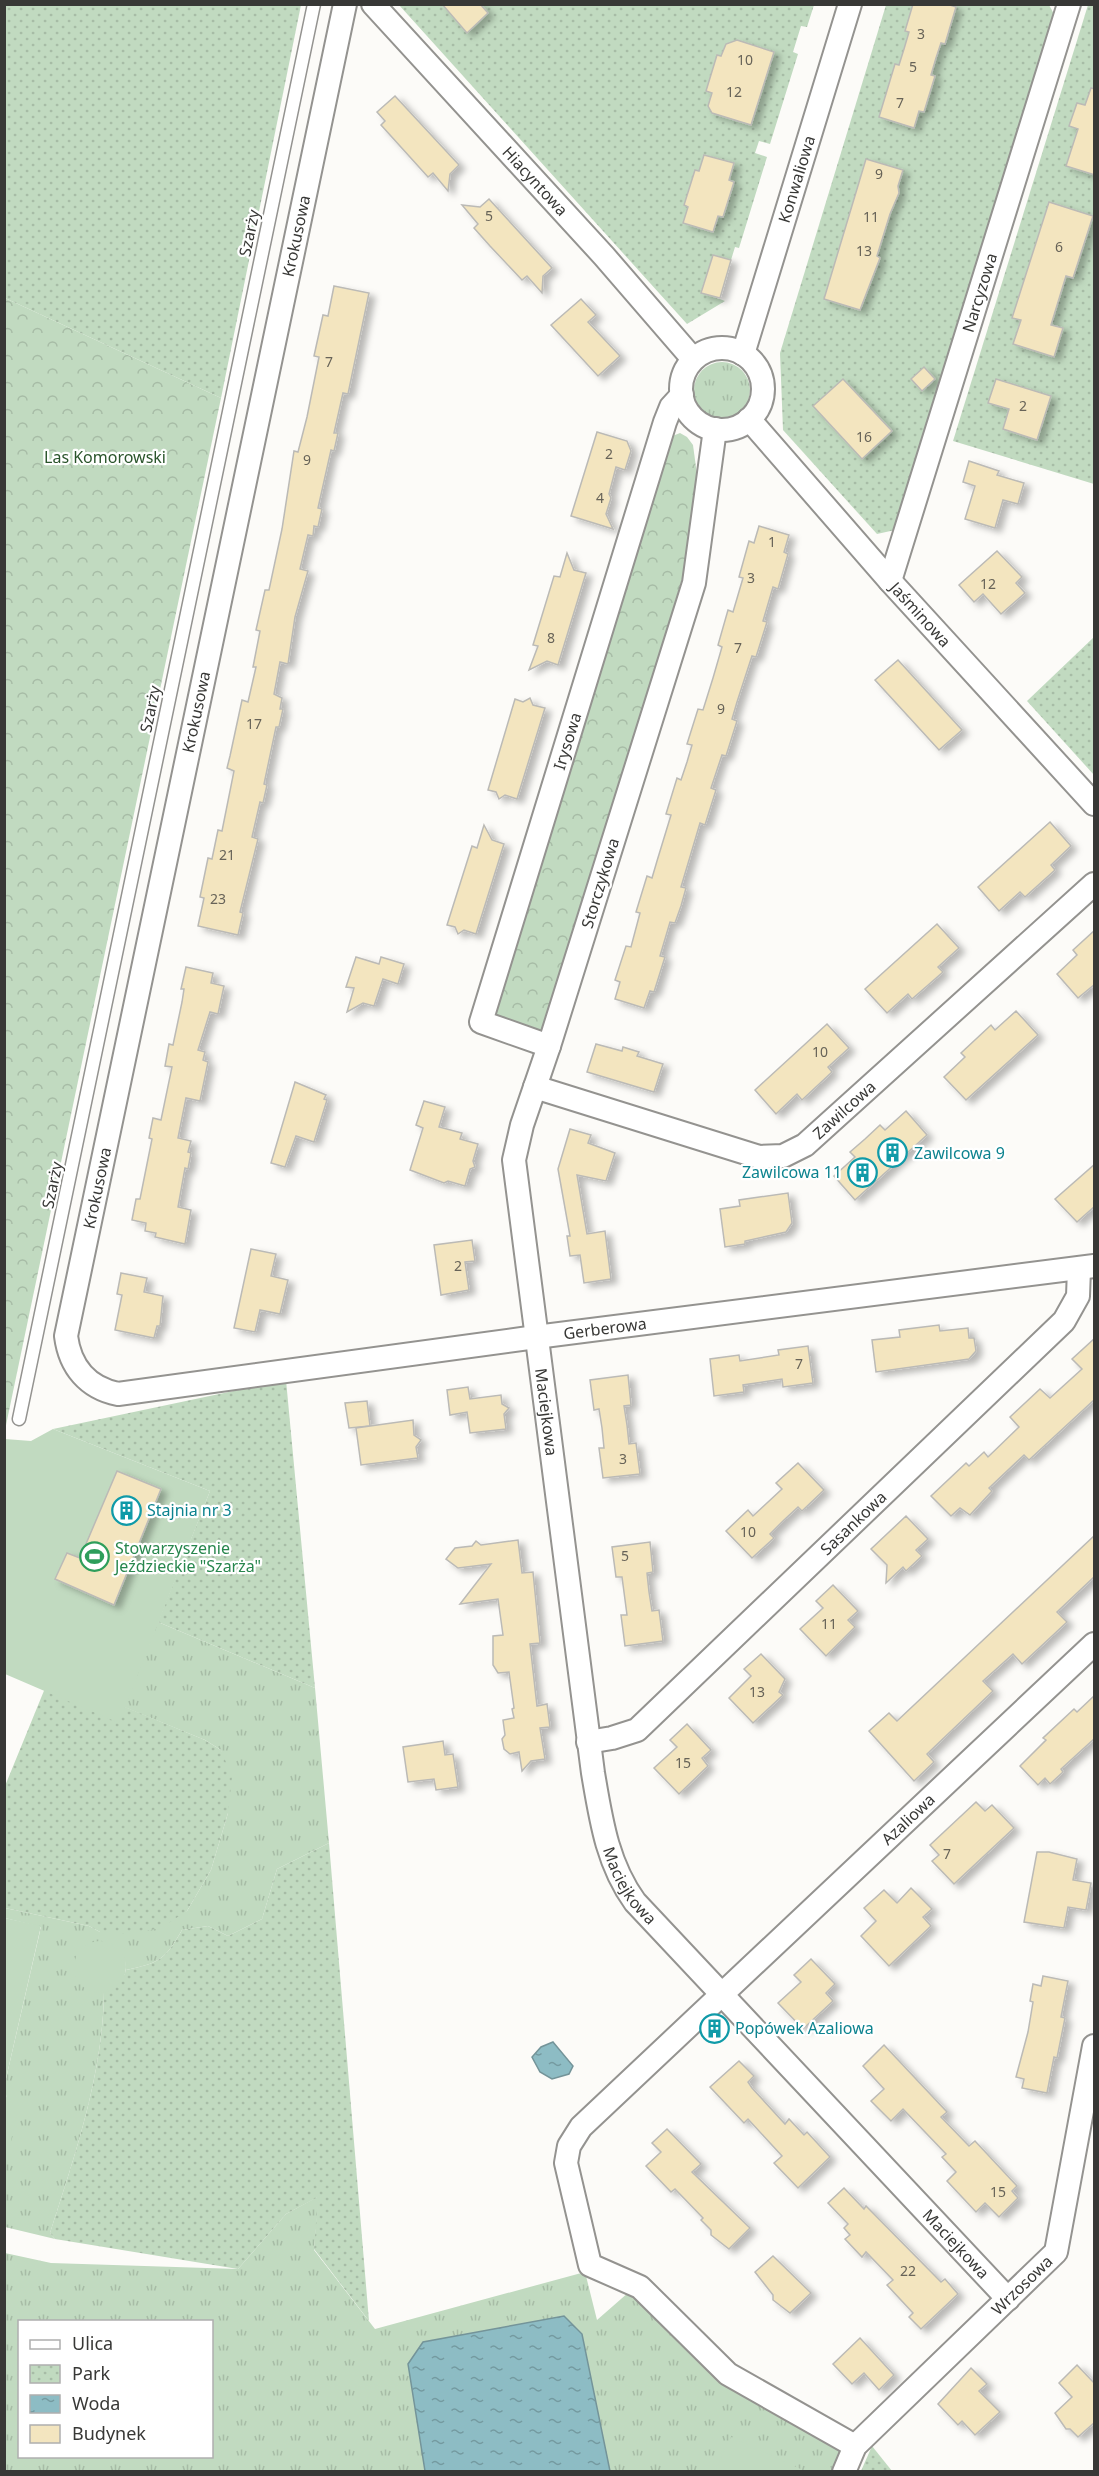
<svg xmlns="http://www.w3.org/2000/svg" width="1099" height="2476" font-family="'Noto Sans',sans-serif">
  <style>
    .grass { fill: url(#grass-tufts); fill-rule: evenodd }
    .forest { fill: url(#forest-crowns) }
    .park { fill: url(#park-dots) }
    .pitch { fill: #c1dac0 }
    .water { fill: url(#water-ripples); stroke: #749499; stroke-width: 1.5 }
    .building { fill: #f3e5bf; stroke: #bbbab6; stroke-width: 1.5; filter: url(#shadow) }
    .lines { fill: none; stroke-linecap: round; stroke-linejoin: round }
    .service-casing { stroke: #949390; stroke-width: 15 }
    .minor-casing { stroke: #949390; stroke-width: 26 }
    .service { stroke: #fff; stroke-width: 12 }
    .minor { stroke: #fff; stroke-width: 22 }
    .labels { text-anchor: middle; stroke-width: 4.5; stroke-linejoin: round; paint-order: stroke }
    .number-label { font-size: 14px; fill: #676358 }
    .street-label { font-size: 16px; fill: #383836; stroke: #fff }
    .park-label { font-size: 16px; fill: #2a542b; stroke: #fff }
    .culture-label { font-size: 16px; fill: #0d838f; stroke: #fff; text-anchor: start }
    .leisure-label { font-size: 16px; fill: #27864d; stroke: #fff; text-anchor: start }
  </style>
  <defs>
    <pattern id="grass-tufts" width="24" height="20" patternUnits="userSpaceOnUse" patternTransform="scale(1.5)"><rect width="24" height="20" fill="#c1dac0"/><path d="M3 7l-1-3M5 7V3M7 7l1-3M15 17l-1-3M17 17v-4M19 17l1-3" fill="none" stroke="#a7bca6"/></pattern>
    <pattern id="forest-crowns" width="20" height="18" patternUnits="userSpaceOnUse" patternTransform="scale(1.5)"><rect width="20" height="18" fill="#c1dac0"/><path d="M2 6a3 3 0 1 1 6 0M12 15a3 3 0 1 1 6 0" fill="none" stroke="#a7bca6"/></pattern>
    <pattern id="park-dots" width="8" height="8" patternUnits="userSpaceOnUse" patternTransform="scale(1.5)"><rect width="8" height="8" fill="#c1dac0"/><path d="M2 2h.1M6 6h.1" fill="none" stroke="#a7bca6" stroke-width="1.8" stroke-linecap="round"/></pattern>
    <pattern id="water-ripples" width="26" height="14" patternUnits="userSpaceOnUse" patternTransform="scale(1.5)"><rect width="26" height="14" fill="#8dbcc4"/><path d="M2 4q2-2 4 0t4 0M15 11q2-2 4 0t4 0" fill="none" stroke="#749aa0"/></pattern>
    <filter id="shadow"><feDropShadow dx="6" dy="4" stdDeviation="3" flood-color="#0004"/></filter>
  </defs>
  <rect width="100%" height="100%" fill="#fcfbf8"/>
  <g class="grass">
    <circle cx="722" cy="390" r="28"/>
    <path d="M158 1622 315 1688 329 1843 277 1869 262 1919 228 1936 208 1926 182 1930C165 1960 159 1963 126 1970L125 1961 75 1970C79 1985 89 1992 104 1992 103 2074 75 2155 50 2233L55 2239 5 2227 4 2119 7 2105 5 2083 41 1927 5 1918V1908L89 1926 100 1932 187 1911 211 1870 228 1813 221 1750 205 1740 124 1707Z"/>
    <path d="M319 2196 314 2250 375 2329 585 2272 597 2320 629 2292 837 2444 843 2456 839 2472H5V2253L51 2263 238 2269 286 2214ZM20 2322H212V2456H20Z"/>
  </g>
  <g class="forest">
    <polygon points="5,298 221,398 5,1430"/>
    <polygon points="680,433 687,437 693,445 698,482 684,572 552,1015 546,1027 539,1031 495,1022 491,1008 670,437"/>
  </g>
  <g class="park">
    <polygon points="5,4 301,5 221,398 5,298"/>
    <polygon points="399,5 814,5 807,27 801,26 793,52 798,54 770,144 759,141 755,153 767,157 739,248 735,247 731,260 713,255 701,292 725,301 687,324"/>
    <polygon points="886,5 1049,5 1054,14 895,530 877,534 783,430 780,353"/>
    <polygon points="1088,5 1094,5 1094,484 953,441"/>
    <polygon points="1094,637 1094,775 1027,701"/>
    <polygon points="286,1380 315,1688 158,1622 210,1491 53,1429"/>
    <polygon points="50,1676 205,1740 221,1750 232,1777 228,1813 211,1870 187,1911 161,1928 129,1934 100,1932 89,1926 5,1908 5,1786"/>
    <path d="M329 1843 369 2321 314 2249 318 2197 286 2214 238 2269 55 2239 50 2233C75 2155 103 2074 104 1992 115 1988 123 1981 126 1970 159 1963 165 1960 182 1930L208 1926 228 1936 262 1919 277 1869Z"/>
    <polygon points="872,2446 892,2471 861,2471"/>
  </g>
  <g class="pitch">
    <polygon points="53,1429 210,1491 119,1723 5,1674 5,1439 31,1441"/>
    <polygon points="5,1918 41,1926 5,2083 4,1918"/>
    <circle cx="100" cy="1967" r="26"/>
    <polygon points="5,2095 17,2111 5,2171 4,2095"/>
    <polygon points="731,2437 805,2471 715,2471"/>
  </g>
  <g class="water">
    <polygon points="553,2042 573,2066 569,2074 552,2079 540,2072 532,2057 541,2047"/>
    <polygon points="564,2316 582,2334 610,2471 425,2471 408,2364 423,2342"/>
  </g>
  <g class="building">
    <polygon points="442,4 480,4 488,13 467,33"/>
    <polygon points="913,4 947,4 956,7 945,44 941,43 936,58 931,75 935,76 924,112 919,111 914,128 879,117 895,64 899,65 904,49 909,32 905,31"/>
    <polygon points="737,40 774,52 751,125 712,113 708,106 712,93 706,91 717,55 721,56 726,44"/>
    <polygon points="1091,88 1095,89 1095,175 1066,166 1078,129 1069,126 1077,103 1085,105"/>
    <polygon points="395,96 459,165 450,174 448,191 433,173 428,177 381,125 385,121 377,112"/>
    <polygon points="704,155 734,163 729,180 734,182 723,217 718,216 713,232 683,223 688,207 684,205 695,170 699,171"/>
    <polygon points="866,159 903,170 898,186 899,193 890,214 877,256 880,258 860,310 824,299"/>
    <polygon points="489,199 552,268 543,276 542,293 527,276 522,280 490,246 474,228 478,224 462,205 480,207"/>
    <polygon points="1049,202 1093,216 1073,278 1066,276 1051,325 1063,328 1054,357 1013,344 1021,320 1012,318"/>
    <polygon points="713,255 731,260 720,298 701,293"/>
    <polygon points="334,286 369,293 348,394 343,393 334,433 338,433 334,451 331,450 318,508 322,509 318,527 314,526 313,536 308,535 300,569 308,571 295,617 288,664 280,662 274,694 282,698 280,709 283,709 279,727 276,727 264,784 267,785 263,803 260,802 252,837 258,839 240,912 243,913 238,935 198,926 204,898 200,897 208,858 212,859 218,830 222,831 234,771 227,768 230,756 242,700 248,702 256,667 253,667 260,631 256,630 265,590 269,590 282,529 294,451 298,452 307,417 319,357 314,356 323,315 328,316"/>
    <polygon points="581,299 596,315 588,322 620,356 598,376 551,325"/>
    <polygon points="924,367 935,379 922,391 911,379"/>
    <polygon points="843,379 892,431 862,459 813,406"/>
    <polygon points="996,379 1051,396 1037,440 1003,429 1009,409 988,403"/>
    <polygon points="597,432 627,441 631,451 625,470 616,467 609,494 611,498 606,514 613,529 571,516"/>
    <polygon points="969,461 999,471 997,475 1024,483 1018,504 1003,500 995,528 965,519 975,486 963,482"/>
    <polygon points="759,526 789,535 784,552 788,554 778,589 773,587 763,621 767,622 756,657 752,656 737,702 732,719 737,721 726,756 722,755 711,788 716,790 705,825 700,823 695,840 681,887 686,888 681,906 675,923 670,922 660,956 665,957 654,992 650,991 644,1008 615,999 620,982 615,980 626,946 631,947 640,913 636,912 647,876 652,878 657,861 671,815 666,814 677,778 681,780 687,762 692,745 687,744 698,709 703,710 713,678 722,647 718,645 728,610 733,612 743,578 739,577 749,541 754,543"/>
    <polygon points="997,551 1022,577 1016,583 1025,593 1001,614 983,594 974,602 959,585"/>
    <polygon points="567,553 574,570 586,573 558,665 547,661 529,670 538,646 533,645 554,576 560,577"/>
    <polygon points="898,660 962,730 939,750 875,680"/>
    <polygon points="530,698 533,705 545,708 517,799 505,795 499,799 496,792 488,790 515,699 523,702"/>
    <polygon points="1050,822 1071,846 1051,865 1055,870 1025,897 1020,892 999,911 978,887"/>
    <polygon points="484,825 492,840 504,844 476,934 464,930 458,934 455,927 447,925 472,846 477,848"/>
    <polygon points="937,924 959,948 938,967 943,972 927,986 912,999 908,994 887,1013 865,989"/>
    <polygon points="1095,930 1095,984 1078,998 1057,974 1077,955 1073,950"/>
    <polygon points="356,957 379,964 381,957 404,964 398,984 383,979 374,1006 363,1003 347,1012 354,988 346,987"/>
    <polygon points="186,967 213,973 211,983 224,986 218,1014 210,1012 198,1050 205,1052 203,1060 208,1062 200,1101 186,1098 178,1138 191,1141 188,1152 191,1153 188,1169 185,1168 178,1207 191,1210 185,1244 155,1237 156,1233 145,1231 146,1223 132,1220 136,1199 140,1199 152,1139 149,1138 153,1118 161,1120 172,1067 165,1066 169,1044 173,1045 182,1002 184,989 181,989"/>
    <polygon points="1016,1011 1038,1035 966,1100 944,1077 965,1057 961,1053 991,1025 995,1030"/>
    <polygon points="827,1024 849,1048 828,1067 832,1072 802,1100 797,1094 776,1114 755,1090"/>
    <polygon points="596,1044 622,1051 623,1047 639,1052 637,1056 663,1064 654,1092 587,1072"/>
    <polygon points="295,1082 326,1095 324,1099 327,1100 314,1142 296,1136 285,1167 271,1163"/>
    <polygon points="424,1101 445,1107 439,1127 462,1133 460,1139 478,1144 473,1161 475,1167 470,1169 465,1186 448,1181 444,1183 410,1170 423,1128 416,1125"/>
    <polygon points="906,1111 927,1135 855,1200 834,1176 855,1157 850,1152 865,1139 880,1125 885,1130"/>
    <polygon points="570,1129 591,1135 588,1143 615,1153 606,1181 577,1175 587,1234 605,1231 611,1279 584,1283 580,1255 570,1256 567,1236 570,1236 558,1169"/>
    <polygon points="1095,1164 1095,1206 1077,1222 1055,1199"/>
    <polygon points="788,1193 792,1223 786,1232 745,1241 745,1244 725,1247 720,1209 740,1206 739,1200"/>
    <polygon points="472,1240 475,1261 465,1262 469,1290 441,1295 434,1245"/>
    <polygon points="251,1249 276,1254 271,1276 288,1280 280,1314 260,1310 255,1332 234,1328"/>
    <polygon points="121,1273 147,1278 144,1292 163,1296 160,1326 157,1326 154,1338 115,1330 122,1295 117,1294"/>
    <polygon points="939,1325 940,1331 968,1328 969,1338 974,1338 976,1351 969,1359 876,1372 872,1340 900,1337 899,1330"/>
    <polygon points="1095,1338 1095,1399 1029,1460 1024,1455 989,1488 992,1491 970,1515 960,1508 951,1516 931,1496 966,1463 969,1466 984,1452 988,1457 1019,1427 1010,1417 1040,1389 1050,1398 1082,1369 1072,1359"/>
    <polygon points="808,1346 813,1383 783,1387 782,1379 743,1385 744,1392 714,1396 710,1359 739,1355 740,1361 779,1355 778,1350"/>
    <polygon points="628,1375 631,1405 624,1406 627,1425 629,1444 636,1443 640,1474 603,1478 599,1448 604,1448 602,1428 599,1409 594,1410 590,1380"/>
    <polygon points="468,1387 470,1399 501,1395 502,1404 509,1408 504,1414 506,1429 470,1433 467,1412 450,1415 447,1390"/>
    <polygon points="367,1401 370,1426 349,1428 345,1403"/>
    <polygon points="413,1420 414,1435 421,1440 416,1447 418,1458 361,1465 356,1428"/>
    <polygon points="798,1463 824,1490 802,1511 798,1507 784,1520 770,1534 774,1538 752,1558 726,1531 748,1510 753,1516 782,1489 776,1483"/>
    <polygon points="117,1471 161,1489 114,1605 55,1579 67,1553 80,1558"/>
    <polygon points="906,1516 928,1539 916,1550 922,1556 906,1571 903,1567 886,1583 887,1565 871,1549"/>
    <polygon points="1095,1535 1095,1576 1057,1612 1067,1622 1022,1664 1013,1654 983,1681 993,1691 927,1754 934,1762 914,1781 869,1731 889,1713 897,1721"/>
    <polygon points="518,1540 522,1573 533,1572 540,1643 530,1644 537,1706 547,1704 550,1727 540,1728 545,1759 531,1761 522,1771 519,1752 510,1754 504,1749 502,1739 505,1735 503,1720 514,1718 512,1709 514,1708 509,1672 498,1673 493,1665 493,1636 503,1635 498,1599 460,1604 491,1564 458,1568 446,1559 455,1548 472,1546 476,1541 481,1545"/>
    <polygon points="650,1542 653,1572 647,1573 649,1592 652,1611 659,1610 663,1641 625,1646 621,1615 627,1615 622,1577 616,1577 612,1547"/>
    <polygon points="833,1585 858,1611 848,1620 855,1627 826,1656 800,1629 823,1608 816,1601"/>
    <polygon points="761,1654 785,1679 779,1692 783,1695 753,1723 729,1698 751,1676 744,1669"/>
    <polygon points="1095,1695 1095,1738 1061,1769 1063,1772 1050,1784 1045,1778 1038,1785 1020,1766 1046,1740 1043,1738 1074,1709 1077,1712"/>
    <polygon points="687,1724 711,1750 702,1758 708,1766 679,1794 654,1768 677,1747 670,1740"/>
    <polygon points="443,1741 445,1755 453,1754 458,1787 436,1790 434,1779 408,1782 403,1747"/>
    <polygon points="976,1802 985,1811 992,1805 1014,1828 954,1884 932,1861 939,1855 930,1845"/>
    <polygon points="1037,1852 1049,1852 1077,1859 1073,1880 1091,1883 1086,1910 1068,1907 1064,1928 1024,1922"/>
    <polygon points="911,1888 932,1909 923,1917 931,1926 889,1966 861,1936 876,1921 864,1908 884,1890 897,1903"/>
    <polygon points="811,1959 835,1984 826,1993 833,2001 803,2029 778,2003 801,1982 794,1975"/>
    <polygon points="1043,1976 1068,1981 1061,2017 1065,2018 1057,2058 1054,2057 1047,2093 1022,2088 1024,2079 1016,2077 1028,2032 1033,2002 1030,2001 1033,1984 1041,1986"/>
    <polygon points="884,2045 947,2112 941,2117 969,2146 975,2141 1017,2186 1012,2191 1018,2198 999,2217 985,2203 976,2212 947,2181 956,2172 942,2157 946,2154 903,2109 891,2121 871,2101 884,2089 863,2066"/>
    <polygon points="739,2061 754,2076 748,2082 752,2088 785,2124 789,2119 804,2135 807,2132 830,2157 798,2188 774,2163 782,2156 748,2119 744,2123 710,2087"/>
    <polygon points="667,2129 701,2164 692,2172 750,2228 729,2249 711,2235 711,2230 701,2220 703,2218 675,2189 671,2192 646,2166 661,2152 652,2143"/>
    <polygon points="844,2188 864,2209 866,2206 941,2282 945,2279 958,2294 921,2329 909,2317 913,2313 887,2285 893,2280 866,2252 862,2257 845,2239 850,2235 844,2228 848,2224 828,2203"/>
    <polygon points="773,2256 811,2293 790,2313 773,2300 773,2295 755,2272"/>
    <polygon points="860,2338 894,2375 879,2390 864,2373 852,2384 833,2364"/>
    <polygon points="1077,2365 1095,2384 1095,2422 1078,2437 1070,2429 1066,2429 1055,2413 1072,2397 1059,2383"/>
    <polygon points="971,2368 987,2384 979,2391 1000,2412 975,2435 962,2421 958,2425 938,2404"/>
  </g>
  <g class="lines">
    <defs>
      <polyline id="service" points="19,1419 314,4"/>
      <g id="minor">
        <path id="s1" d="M345 4 66 1336C70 1367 88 1388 118 1394L536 1337 1094 1266"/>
        <path id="s2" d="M373 4 604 256 693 359"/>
        <circle cx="722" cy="389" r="41"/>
        <path id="s3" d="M743 354 850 4"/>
        <path id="s4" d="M749 419 890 581 1094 804"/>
        <path id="s5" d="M715 429 694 583 549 1046 522 1125 514 1160 593 1773C601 1820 607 1863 635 1902L1008 2299"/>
        <path id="s6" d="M890 581 1069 4"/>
        <path id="s7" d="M549 1046 481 1022 665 422 671 407 682 395"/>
        <path id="s8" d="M535 1087 759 1157 783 1156 805 1145 1094 884"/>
        <path id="s9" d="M588 1742 612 1738 637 1730 1064 1321 1078 1296 1079 1269"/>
        <path id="s10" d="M855 2446 728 2374 640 2287 590 2265 566 2163 569 2146 581 2127 1094 1644"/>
        <path id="s11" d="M844 2472 855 2446 1056 2252 1094 2046"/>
      </g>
    </defs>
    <use href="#service" class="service-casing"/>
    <use href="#minor" class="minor-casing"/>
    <use href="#service" class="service"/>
    <use href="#minor" class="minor"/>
  </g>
  <defs>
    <symbol id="building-ring" viewBox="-11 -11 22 22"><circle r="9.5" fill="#fff" stroke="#0f9aa8" stroke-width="1.5"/><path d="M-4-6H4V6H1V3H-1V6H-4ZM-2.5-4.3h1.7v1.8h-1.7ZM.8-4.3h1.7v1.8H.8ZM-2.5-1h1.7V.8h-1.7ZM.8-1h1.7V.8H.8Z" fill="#0f9aa8"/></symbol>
    <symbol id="stadium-ring" viewBox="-11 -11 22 22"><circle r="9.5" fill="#fff" stroke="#2e9e5b" stroke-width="1.5"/><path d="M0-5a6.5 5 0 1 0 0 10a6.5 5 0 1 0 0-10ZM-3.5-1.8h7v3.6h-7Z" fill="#2e9e5b"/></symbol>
  </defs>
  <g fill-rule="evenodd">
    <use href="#building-ring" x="876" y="1136" width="33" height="33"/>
    <use href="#building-ring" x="846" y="1156" width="33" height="33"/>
    <use href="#building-ring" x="110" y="1494" width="33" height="33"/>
    <use href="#stadium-ring" x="78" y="1540" width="33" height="33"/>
    <use href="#building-ring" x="698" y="2012" width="33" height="33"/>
  </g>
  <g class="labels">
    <g class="number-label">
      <text x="921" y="39">3</text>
      <text x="745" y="65">10</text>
      <text x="913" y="72">5</text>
      <text x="734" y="97">12</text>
      <text x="900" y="108">7</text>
      <text x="879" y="179">9</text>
      <text x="489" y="221">5</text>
      <text x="871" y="222">11</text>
      <text x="1059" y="252">6</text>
      <text x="864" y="256">13</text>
      <text x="329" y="367">7</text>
      <text x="1023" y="411">2</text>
      <text x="864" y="442">16</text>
      <text x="609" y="459">2</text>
      <text x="307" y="465">9</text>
      <text x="600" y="503">4</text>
      <text x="772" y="547">1</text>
      <text x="751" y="583">3</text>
      <text x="988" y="589">12</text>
      <text x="551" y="643">8</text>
      <text x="738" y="653">7</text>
      <text x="721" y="714">9</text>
      <text x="254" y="729">17</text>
      <text x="227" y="860">21</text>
      <text x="218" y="904">23</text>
      <text x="820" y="1057">10</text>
      <text x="458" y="1271">2</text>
      <text x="799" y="1369">7</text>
      <text x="623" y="1464">3</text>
      <text x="748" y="1537">10</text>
      <text x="625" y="1561">5</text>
      <text x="829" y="1629">11</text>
      <text x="757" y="1697">13</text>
      <text x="683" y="1768">15</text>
      <text x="947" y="1859">7</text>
      <text x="998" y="2197">15</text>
      <text x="908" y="2276">22</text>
    </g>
    <g class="street-label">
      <text dy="6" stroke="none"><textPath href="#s3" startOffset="183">Konwaliowa</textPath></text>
      <text dy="6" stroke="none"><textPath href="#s2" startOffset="240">Hiacyntowa</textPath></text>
      <text transform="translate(249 233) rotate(-78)" y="6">Szarży</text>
      <text transform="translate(296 236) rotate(-78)" y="6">Krokusowa</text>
      <text dy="6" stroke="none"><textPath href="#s6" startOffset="302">Narcyzowa</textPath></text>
      <text dy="6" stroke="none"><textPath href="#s4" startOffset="260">Jaśminowa</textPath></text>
      <text transform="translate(150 709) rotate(-78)" y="6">Szarży</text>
      <text transform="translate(196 712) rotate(-78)" y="6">Krokusowa</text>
      <text dy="6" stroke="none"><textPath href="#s7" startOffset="366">Irysowa</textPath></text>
      <text transform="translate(600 883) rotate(-73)" y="6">Storczykowa</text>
      <text dy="6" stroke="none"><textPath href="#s8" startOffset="336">Zawilcowa</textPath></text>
      <text transform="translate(52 1185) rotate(-78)" y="6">Szarży</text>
      <text transform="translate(97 1188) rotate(-78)" y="6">Krokusowa</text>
      <text dy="6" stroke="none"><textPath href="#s1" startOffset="1936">Gerberowa</textPath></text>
      <text dy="6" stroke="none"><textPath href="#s5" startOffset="1014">Maciejkowa</textPath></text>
      <text dy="6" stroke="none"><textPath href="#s9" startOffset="350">Sasankowa</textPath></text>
      <text dy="6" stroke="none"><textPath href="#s10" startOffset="918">Azaliowa</textPath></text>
      <text dy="6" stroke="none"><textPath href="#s5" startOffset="1498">Maciejkowa</textPath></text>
      <text dy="6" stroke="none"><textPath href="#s5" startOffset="1984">Maciejkowa</textPath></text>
      <text dy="6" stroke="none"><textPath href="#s11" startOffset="260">Wrzosowa</textPath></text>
    </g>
    <g class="park-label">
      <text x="105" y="463">Las Komorowski</text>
    </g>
    <g class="culture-label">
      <text x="914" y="1159">Zawilcowa 9</text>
      <text x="842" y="1178" text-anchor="end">Zawilcowa 11</text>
      <text x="147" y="1516">Stajnia nr 3</text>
      <text x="735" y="2034">Popówek Azaliowa</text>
    </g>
    <g class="leisure-label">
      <text x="115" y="1554">Stowarzyszenie<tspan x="115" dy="18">Jeździeckie "Szarża"</tspan></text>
    </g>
  </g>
  <rect width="1099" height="2476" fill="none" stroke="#383836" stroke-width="12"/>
  <rect x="18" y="2320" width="195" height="138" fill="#ffffff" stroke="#afafaf" stroke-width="1.5"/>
  <rect x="30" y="2340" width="30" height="9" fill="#ffffff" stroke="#afafaf" stroke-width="1.5"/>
  <text x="72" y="2350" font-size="18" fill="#383836">Ulica</text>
  <rect x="30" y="2365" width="30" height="18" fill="url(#park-dots)" stroke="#afafaf" stroke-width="1.5"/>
  <text x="72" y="2380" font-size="18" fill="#383836">Park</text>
  <rect x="30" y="2395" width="30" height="18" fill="url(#water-ripples)" stroke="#afafaf" stroke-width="1.5"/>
  <text x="72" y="2410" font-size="18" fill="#383836">Woda</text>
  <rect x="30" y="2425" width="30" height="18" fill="#f3e5bf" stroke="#afafaf" stroke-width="1.5"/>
  <text x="72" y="2440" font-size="18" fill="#383836">Budynek</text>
</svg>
